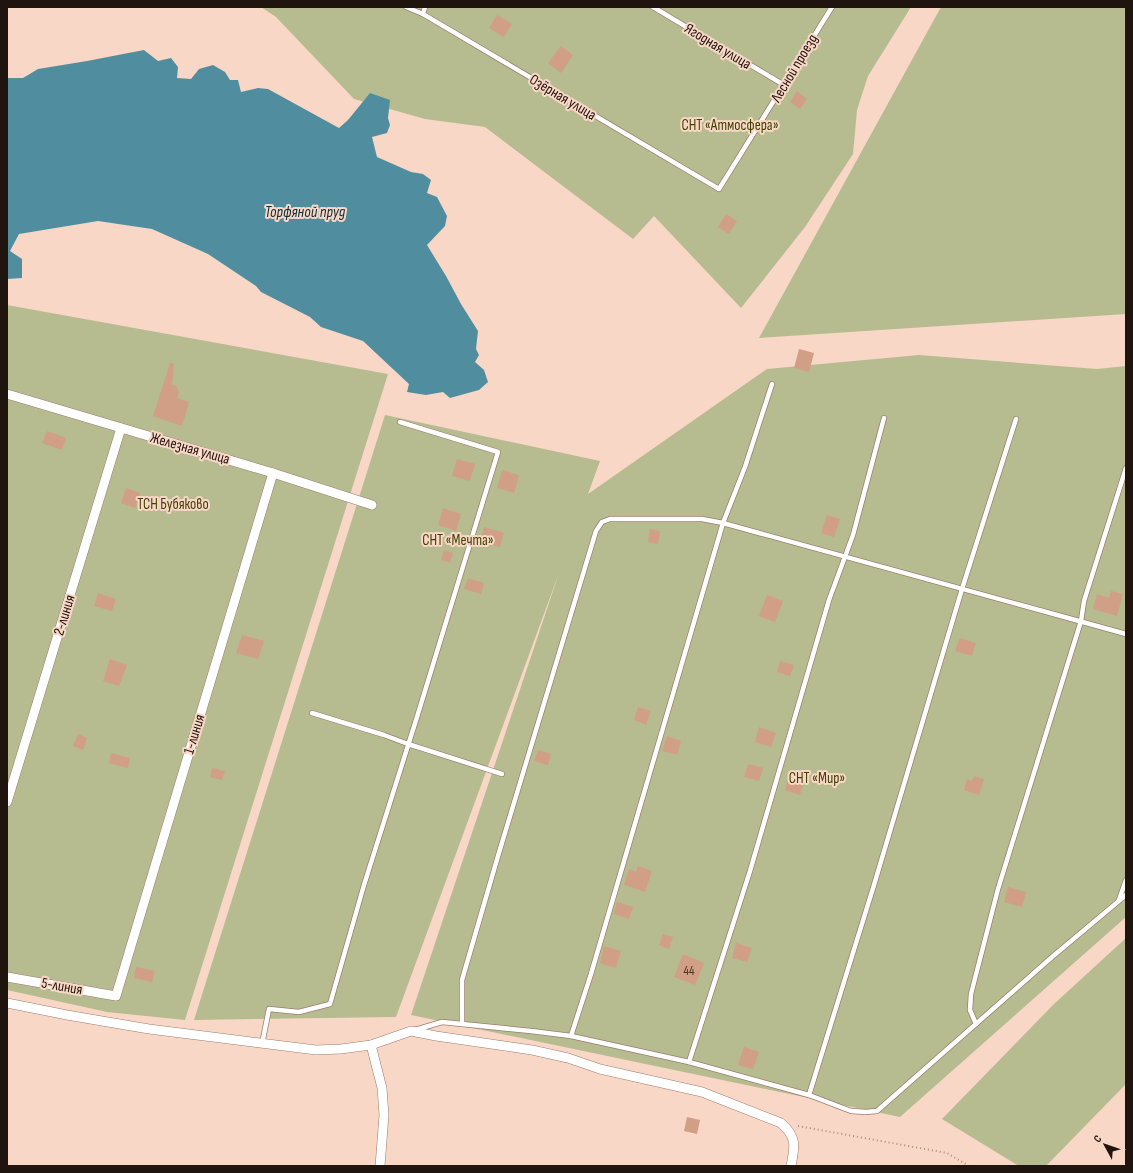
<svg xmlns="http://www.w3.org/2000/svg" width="1133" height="1173" font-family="'Sofia Sans Condensed',sans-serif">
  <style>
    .green { fill: #b7bb90 }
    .water { fill: #508e9f }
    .building { fill: #d09f85 }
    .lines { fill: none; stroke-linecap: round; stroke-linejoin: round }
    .service-casing { stroke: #9b7d6d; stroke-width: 6 }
    .minor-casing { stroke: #9b7d6d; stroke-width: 10 }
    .path { stroke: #a78d80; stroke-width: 2; stroke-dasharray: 1 3; stroke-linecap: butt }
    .service { stroke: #fff; stroke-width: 4.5 }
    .minor { stroke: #fff; stroke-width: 9 }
    .labels { text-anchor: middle; stroke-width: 4; stroke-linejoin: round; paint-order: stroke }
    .number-label { font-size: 13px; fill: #4c372c }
    .street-label { font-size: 15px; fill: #20140e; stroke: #f9d7c6 }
    .park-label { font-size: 15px; fill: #3f4201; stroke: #f9d7c6 }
    .water-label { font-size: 16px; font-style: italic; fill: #0f2e37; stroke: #f9d7c6 }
  </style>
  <rect width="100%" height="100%" fill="#f9d7c6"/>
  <g class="green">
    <polygon points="261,7 911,7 868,76 857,110 853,154 805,227 741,308 654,216 633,239 485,127 425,119 354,99 276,17"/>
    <polygon points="941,7 1126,7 1126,314 759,338"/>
    <polygon points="7,305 388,374 185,1020 107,1012 7,990"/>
    <polygon points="919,355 1097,369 1126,366 1126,917 900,1117 411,1015 559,573 396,1017 194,1020 385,415 600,461 588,494 767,369"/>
    <polygon points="1126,938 1126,1084 1046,1166 1019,1166 942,1119 1054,1004"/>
  </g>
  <polygon class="water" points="144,50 158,61 171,58 178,67 177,78 191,79 199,69 213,65 225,72 230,80 238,80 241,92 258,88 268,89 339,128 348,120 370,93 390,100 388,118 390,125 387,133 372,137 377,157 411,172 423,174 431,180 427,193 437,197 447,216 445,226 427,245 446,276 461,304 478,331 476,349 479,355 475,362 484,370 488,382 479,390 450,398 443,392 426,395 407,392 409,384 363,341 321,327 310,317 261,292 256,286 208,254 152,229 98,221 19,234 10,251 22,259 22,278 7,279 7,78 23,78 38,69 87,61"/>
  <g class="building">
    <polygon points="497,15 512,24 504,37 489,28"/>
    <polygon points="561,46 573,55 561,73 548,63"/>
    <polygon points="797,91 807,99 800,109 790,102"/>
    <polygon points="726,214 737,221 729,234 718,227"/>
    <polygon points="799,349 814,353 809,372 794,368"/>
    <polygon points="170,363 174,364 172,385 176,386 179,392 177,398 189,402 182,426 153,416"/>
    <polygon points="47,431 66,438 62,450 42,443"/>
    <polygon points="457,459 475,464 470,481 452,476"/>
    <polygon points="502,470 519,475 514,493 497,488"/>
    <polygon points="126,488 140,493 135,508 121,503"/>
    <polygon points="443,508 461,514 456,531 438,525"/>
    <polygon points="827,515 840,519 834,537 821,533"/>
    <polygon points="484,527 504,533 500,547 480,542"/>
    <polygon points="650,529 660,531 658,544 648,542"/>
    <polygon points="444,550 453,553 450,563 441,560"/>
    <polygon points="468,578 484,583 481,594 464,589"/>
    <polygon points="1111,591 1123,594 1117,616 1093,609 1097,594 1109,598"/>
    <polygon points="98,593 116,599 112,611 94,606"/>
    <polygon points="767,595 783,601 775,622 759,616"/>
    <polygon points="242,635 264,641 258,659 236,653"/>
    <polygon points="960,638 976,643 972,656 955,651"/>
    <polygon points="110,659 127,665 119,686 103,681"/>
    <polygon points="780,661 794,665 790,676 777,672"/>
    <polygon points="638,707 651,711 646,725 634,720"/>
    <polygon points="759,727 776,733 771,747 755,742"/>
    <polygon points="78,734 87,738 83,750 73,746"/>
    <polygon points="667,736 681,741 677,755 662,751"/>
    <polygon points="538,750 551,754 548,765 534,761"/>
    <polygon points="111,753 130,758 128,768 109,763"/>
    <polygon points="748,764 763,768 759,781 744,777"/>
    <polygon points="212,768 225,771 222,780 210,777"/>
    <polygon points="974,776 984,779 979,795 964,790 967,779 972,781"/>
    <polygon points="788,779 803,784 800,795 785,790"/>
    <polygon points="638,866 652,871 645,892 624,885 629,869 636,872"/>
    <polygon points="1008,887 1026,892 1022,907 1004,902"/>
    <polygon points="617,902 633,907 629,919 614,914"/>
    <polygon points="663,934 673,937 669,949 659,945"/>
    <polygon points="736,943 752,948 747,962 732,958"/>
    <polygon points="604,946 621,951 616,968 600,963"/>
    <polygon points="683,954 704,963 695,985 674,977"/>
    <polygon points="136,967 155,971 152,982 134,978"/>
    <polygon points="744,1047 759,1052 753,1069 738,1065"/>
    <polygon points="687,1117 700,1120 697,1134 684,1131"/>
  </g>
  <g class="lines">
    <defs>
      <g id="service">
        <polyline points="406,7 423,14 719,189 832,7"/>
        <polyline points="653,7 784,85"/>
        <polyline points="423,14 425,7"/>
        <polyline points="312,713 384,735 408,744 502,774"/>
        <polyline points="1119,900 1126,880"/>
        <polyline points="462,1024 462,980 498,856 596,531 602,522 610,519 702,519 723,523 1126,634"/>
        <polyline points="976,1024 970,1010 971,994 998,889 1081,621 1084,601 1126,468"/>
        <polyline points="415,1030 442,1022 531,1031 571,1036 689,1062 809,1095 851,1111 866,1112 877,1111 1052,957 1126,895"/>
        <polyline points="571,1036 591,974 723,523 745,467 772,384"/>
        <polyline points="262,1044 269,1009 299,1012 330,1004 364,885 417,717 498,452 400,422"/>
        <polyline points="689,1062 750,871 829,600 853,535 884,418"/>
        <polyline points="809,1095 874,885 962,589 1016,419"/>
      </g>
      <g id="minor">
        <polyline points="7,394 273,473 372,505"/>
        <polyline points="7,802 121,428"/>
        <polyline points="7,977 116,996 273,473"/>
        <path d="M7 1003 67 1015 149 1029 316 1050 341 1049 371 1045 411 1031 436 1036 532 1050 568 1058 600 1069 702 1092 781 1123C797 1137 795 1146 791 1166"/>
        <polyline points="371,1045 382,1088 384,1115 380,1166"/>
      </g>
    </defs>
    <use href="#service" class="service-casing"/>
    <use href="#minor" class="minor-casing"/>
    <polyline class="path" points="798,1126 947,1153 969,1166"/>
    <use href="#service" class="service"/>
    <use href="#minor" class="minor"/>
  </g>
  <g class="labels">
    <g class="number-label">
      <text x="689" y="975">44</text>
    </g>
    <g class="street-label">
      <text transform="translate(718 46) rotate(31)" y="5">Ягодная улица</text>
      <text transform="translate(794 68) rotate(-59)" y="5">Лесной проезд</text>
      <text transform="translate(563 97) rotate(31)" y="5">Озёрная улица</text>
      <text transform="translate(190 448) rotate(16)" y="5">Железная улица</text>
      <text transform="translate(64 615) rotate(-73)" y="5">2-линия</text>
      <text transform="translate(194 734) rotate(-73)" y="5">1-линия</text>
      <text transform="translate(62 986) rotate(10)" y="5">5-линия</text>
    </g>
    <g class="park-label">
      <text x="730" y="130">СНТ «Атмосфера»</text>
      <text x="173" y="509">ТСН Бубяково</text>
      <text x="458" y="545">СНТ «Мечта»</text>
      <text x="817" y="783">СНТ «Мир»</text>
    </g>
    <g class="water-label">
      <text x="305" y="217">Торфяной пруд</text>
    </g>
  </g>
  <rect width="1133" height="1173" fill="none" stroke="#20140e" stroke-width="16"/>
  <g transform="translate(1105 1145) rotate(310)" stroke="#f9d7c6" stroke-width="3" paint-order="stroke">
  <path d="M0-3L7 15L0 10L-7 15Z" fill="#20140e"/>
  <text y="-6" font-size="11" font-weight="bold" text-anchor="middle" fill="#20140e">С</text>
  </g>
</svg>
